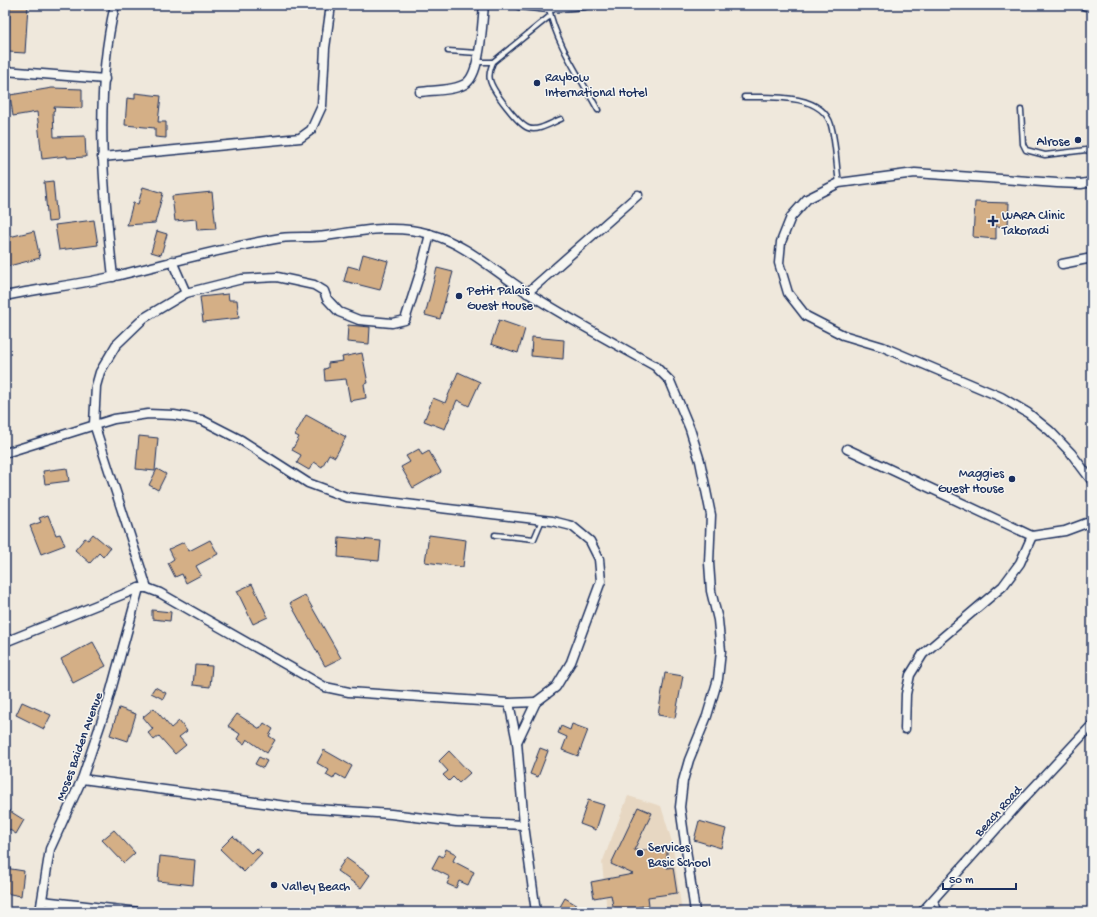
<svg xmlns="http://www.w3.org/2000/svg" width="1097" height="917" font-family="'Gochi Hand',sans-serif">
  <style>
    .built { fill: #e7d7c2 }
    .building { fill: #d4af86; stroke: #1b2f5e }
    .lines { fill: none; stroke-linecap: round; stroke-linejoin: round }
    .service-casing { stroke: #1b2f5e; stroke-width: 7 }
    .minor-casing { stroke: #1b2f5e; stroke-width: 11 }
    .service { stroke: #f6f6f2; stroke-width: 4 }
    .minor { stroke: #f6f6f2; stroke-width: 8 }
    .poi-dot { fill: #1b2f5e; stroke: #f6f6f2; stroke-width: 1.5 }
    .labels { text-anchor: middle; stroke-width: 3; stroke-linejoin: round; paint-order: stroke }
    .poi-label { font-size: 13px; fill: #1b2f5e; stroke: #f6f6f2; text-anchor: start }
    .street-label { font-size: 13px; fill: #1b2f5e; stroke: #f6f6f2 }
  </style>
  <rect width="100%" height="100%" fill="#efe8dc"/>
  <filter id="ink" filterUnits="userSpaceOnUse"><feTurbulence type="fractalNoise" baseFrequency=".025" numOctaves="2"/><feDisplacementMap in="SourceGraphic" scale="8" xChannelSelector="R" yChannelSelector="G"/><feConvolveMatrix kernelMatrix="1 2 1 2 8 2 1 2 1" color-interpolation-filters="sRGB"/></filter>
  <g filter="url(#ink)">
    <polygon class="built" points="628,796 661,806 672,842 682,912 607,912 602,863"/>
    <g class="building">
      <polygon points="10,5 28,5 25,53 8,52"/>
      <polygon points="52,88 82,89 82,108 54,107 55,110 53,111 54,137 85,136 86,157 67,158 67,156 42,159 37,112 13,116 10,95"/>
      <polygon points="135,93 161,96 158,122 166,122 166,138 155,137 155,128 125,125 127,98 135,99"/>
      <polygon points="53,181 57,221 48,222 44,182"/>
      <polygon points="143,187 163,193 155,223 127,225 133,203 138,204"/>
      <polygon points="212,192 216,229 197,230 196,219 175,221 172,196"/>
      <polygon points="975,202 1009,203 1008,227 996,226 996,239 973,237"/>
      <polygon points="94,220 98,245 59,250 55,225"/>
      <polygon points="34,231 40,258 5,267 5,238"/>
      <polygon points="157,231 167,234 161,255 151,252"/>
      <polygon points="363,254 388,261 380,290 344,281 348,266 359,269"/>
      <polygon points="437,268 453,272 440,319 425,315"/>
      <polygon points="228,294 229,300 237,300 239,318 203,322 200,297"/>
      <polygon points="499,320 525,329 518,353 491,344"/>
      <polygon points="348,325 370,327 369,344 347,342"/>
      <polygon points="532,337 564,340 563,359 531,356"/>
      <polygon points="362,353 368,383 364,384 366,398 350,401 346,379 325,381 324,369 328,368 328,363 343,361 342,357"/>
      <polygon points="458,372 480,382 469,406 457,400 445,429 424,421 433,398 445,403"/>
      <polygon points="306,415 346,437 335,457 329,454 322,467 314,462 309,470 297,463 301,455 292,450 299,437 295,435"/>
      <polygon points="139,436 158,438 155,471 136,469"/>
      <polygon points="419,449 422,455 429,451 441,472 413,488 401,467 410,462 406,456"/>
      <polygon points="67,468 69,481 45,484 43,471"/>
      <polygon points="157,469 166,474 158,490 149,485"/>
      <polygon points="48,515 56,535 60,534 65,545 41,554 30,526 41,522 39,518"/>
      <polygon points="93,534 110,548 103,557 99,553 90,563 75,550 85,538 88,540"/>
      <polygon points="429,535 466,540 463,567 425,562"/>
      <polygon points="339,537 381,541 379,561 338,557"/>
      <polygon points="210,540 218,554 196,566 201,575 186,583 182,574 175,577 168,563 174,559 169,549 184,542 189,551"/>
      <polygon points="252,584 268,617 253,624 237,591"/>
      <polygon points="305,595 341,658 325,666 290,603"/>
      <polygon points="152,610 171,612 170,621 152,619"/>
      <polygon points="93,642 106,666 73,683 61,659"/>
      <polygon points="195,665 212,666 210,687 193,685"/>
      <polygon points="665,673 683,676 675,718 658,715"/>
      <polygon points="155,687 166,693 163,699 151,693"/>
      <polygon points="22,702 51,715 44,729 16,715"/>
      <polygon points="119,708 136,714 128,741 110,735"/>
      <polygon points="154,708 171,728 179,721 187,731 179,737 186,745 175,754 159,736 154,740 148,733 153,729 143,717"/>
      <polygon points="237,714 260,729 264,723 273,729 269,736 275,740 267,753 247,739 244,744 237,739 240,734 228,726"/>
      <polygon points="572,724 588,730 578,756 562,750 567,737 558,733 561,726 570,730"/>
      <polygon points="540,748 548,751 538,777 530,774"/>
      <polygon points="324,750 352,766 345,779 336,774 333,779 326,775 329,770 317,763"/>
      <polygon points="449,751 470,773 459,783 453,777 449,781 443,775 448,771 439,761"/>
      <polygon points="259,757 267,761 263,768 255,764"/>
      <polygon points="588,800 604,805 596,830 580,824"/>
      <polygon points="638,807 652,813 634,850 667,850 667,868 673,867 677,893 648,897 649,905 638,907 639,912 625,912 624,909 614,911 611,895 594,898 591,882 633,874 611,864"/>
      <polygon points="5,808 24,820 16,834 5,827"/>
      <polygon points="699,821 726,829 721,848 694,840"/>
      <polygon points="114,830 135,853 124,863 102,840"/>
      <polygon points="233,836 251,853 256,848 262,853 244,872 220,849"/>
      <polygon points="446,849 456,854 453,861 474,872 468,885 459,881 456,888 447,884 450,877 432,868 439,855 443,857"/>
      <polygon points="160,856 195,860 193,885 158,881"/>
      <polygon points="346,858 370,875 361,888 337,871"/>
      <polygon points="5,868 24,871 21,896 5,893"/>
      <polygon points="565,898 588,912 557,912"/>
    </g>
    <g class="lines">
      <defs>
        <g id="service">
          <path d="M549 8C556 44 581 78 598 110"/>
          <polyline points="448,51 478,53"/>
          <polyline points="477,62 493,62 550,16"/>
          <path d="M493 62C491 68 488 73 490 80 492 90 518 124 528 128 538 132 551 123 561 119"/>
          <path d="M744 97C769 97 822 93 831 125 836 143 836 164 839 183"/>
          <polyline points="1021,110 1023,144 1026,150 1045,155 1086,150 1092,152"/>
          <polyline points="495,535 534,539 542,520"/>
          <polyline points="934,898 940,912"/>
        </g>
        <g id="minor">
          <polyline points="519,5 549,8 585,5"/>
          <polyline points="1083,5 1092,8"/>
          <polyline points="5,71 105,79"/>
          <path d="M420 92C434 90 453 91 465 84 481 75 482 22 484 5"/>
          <polyline points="102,157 300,138 311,130 322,106 325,48 331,5"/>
          <polyline points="1092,182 1081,184 1057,183 915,173 839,183 807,199 791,217 781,242 779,263 788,293 806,316 843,335 883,347 1001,397 1028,413 1050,431 1071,453 1092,481"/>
          <polyline points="172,261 186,293"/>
          <polyline points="1062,264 1092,258"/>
          <path d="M113 277C103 187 94 94 115 5"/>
          <polyline points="527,293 638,195"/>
          <path d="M5 296C41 288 79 285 115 276 170 263 225 247 281 238 296 236 311 238 326 236 360 231 396 224 430 234 467 244 496 273 528 293 569 319 612 342 655 366L670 381 690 429 700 461 711 515 709 563 711 591 718 620 721 651 718 679 707 716 689 760 683 781 680 807 695 912"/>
          <polyline points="847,449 1032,536 1065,531 1092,521"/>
          <polyline points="5,453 114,419 148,414 174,415 202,420 241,440 308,483 346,497 552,521 572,526 590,541 599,559 601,581 571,662 556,687 536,702 517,742"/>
          <polyline points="147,588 94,424 96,386 100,372 116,345 144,318 186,293 242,279 277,277 314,285 324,291 327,299 339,312 359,320 392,323 405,320 421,270 430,234"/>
          <polyline points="5,642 139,588 147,588 160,593 325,687 349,692 509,703 536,702"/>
          <polyline points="509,703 517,742 524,825 536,912"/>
          <polyline points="905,729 906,694 910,675 923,654 1003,586 1020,563 1032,536"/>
          <polyline points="82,779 301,808 391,814 456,822 524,825"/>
          <polyline points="42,901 139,912"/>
          <polyline points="40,912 50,849 82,779 107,705 139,588"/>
          <polyline points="922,912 1024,798 1092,725"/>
        </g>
      </defs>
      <use href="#service" class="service-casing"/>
      <use href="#minor" class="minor-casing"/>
      <use href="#service" class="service"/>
      <use href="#minor" class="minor"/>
    </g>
  </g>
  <g class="poi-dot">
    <circle cx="537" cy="83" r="4"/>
    <circle cx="1078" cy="140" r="4"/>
    <path d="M991 215h4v4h4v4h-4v4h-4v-4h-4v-4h4z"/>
    <circle cx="459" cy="296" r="4"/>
    <circle cx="1012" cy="479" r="4"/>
    <circle cx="640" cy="853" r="4"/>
    <circle cx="274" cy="885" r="4"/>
  </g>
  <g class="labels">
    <g class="poi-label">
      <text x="545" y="81">Raybow<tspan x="545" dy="15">International Hotel</tspan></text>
      <text x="1070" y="145" text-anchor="end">Alrose</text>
      <text x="1002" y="219">WARA Clinic<tspan x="1002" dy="15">Takoradi</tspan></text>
      <text x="467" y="294">Petit Palais<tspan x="467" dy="15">Guest House</tspan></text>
      <text x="1004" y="477" text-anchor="end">Maggies<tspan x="1004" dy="15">Guest House</tspan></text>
      <text x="648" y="851">Services<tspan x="648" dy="15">Basic School</tspan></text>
      <text x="282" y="890">Valley Beach</text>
    </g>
    <g class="street-label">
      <text transform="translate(78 746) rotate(-70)" y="5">Moses Baiden Avenue</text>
      <text transform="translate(997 810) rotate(-48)" y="5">Beach Road</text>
    </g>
  </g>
  <rect width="1097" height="917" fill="none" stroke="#f6f6f2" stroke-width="20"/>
  <rect x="10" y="10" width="1077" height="897" fill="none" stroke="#1b2f5e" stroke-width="1.5" filter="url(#ink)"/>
  <path d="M943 883v6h73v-6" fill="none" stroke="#1b2f5e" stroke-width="2"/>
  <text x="949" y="883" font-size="12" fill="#1b2f5e" stroke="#f6f6f2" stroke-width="3" paint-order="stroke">50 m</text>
</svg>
